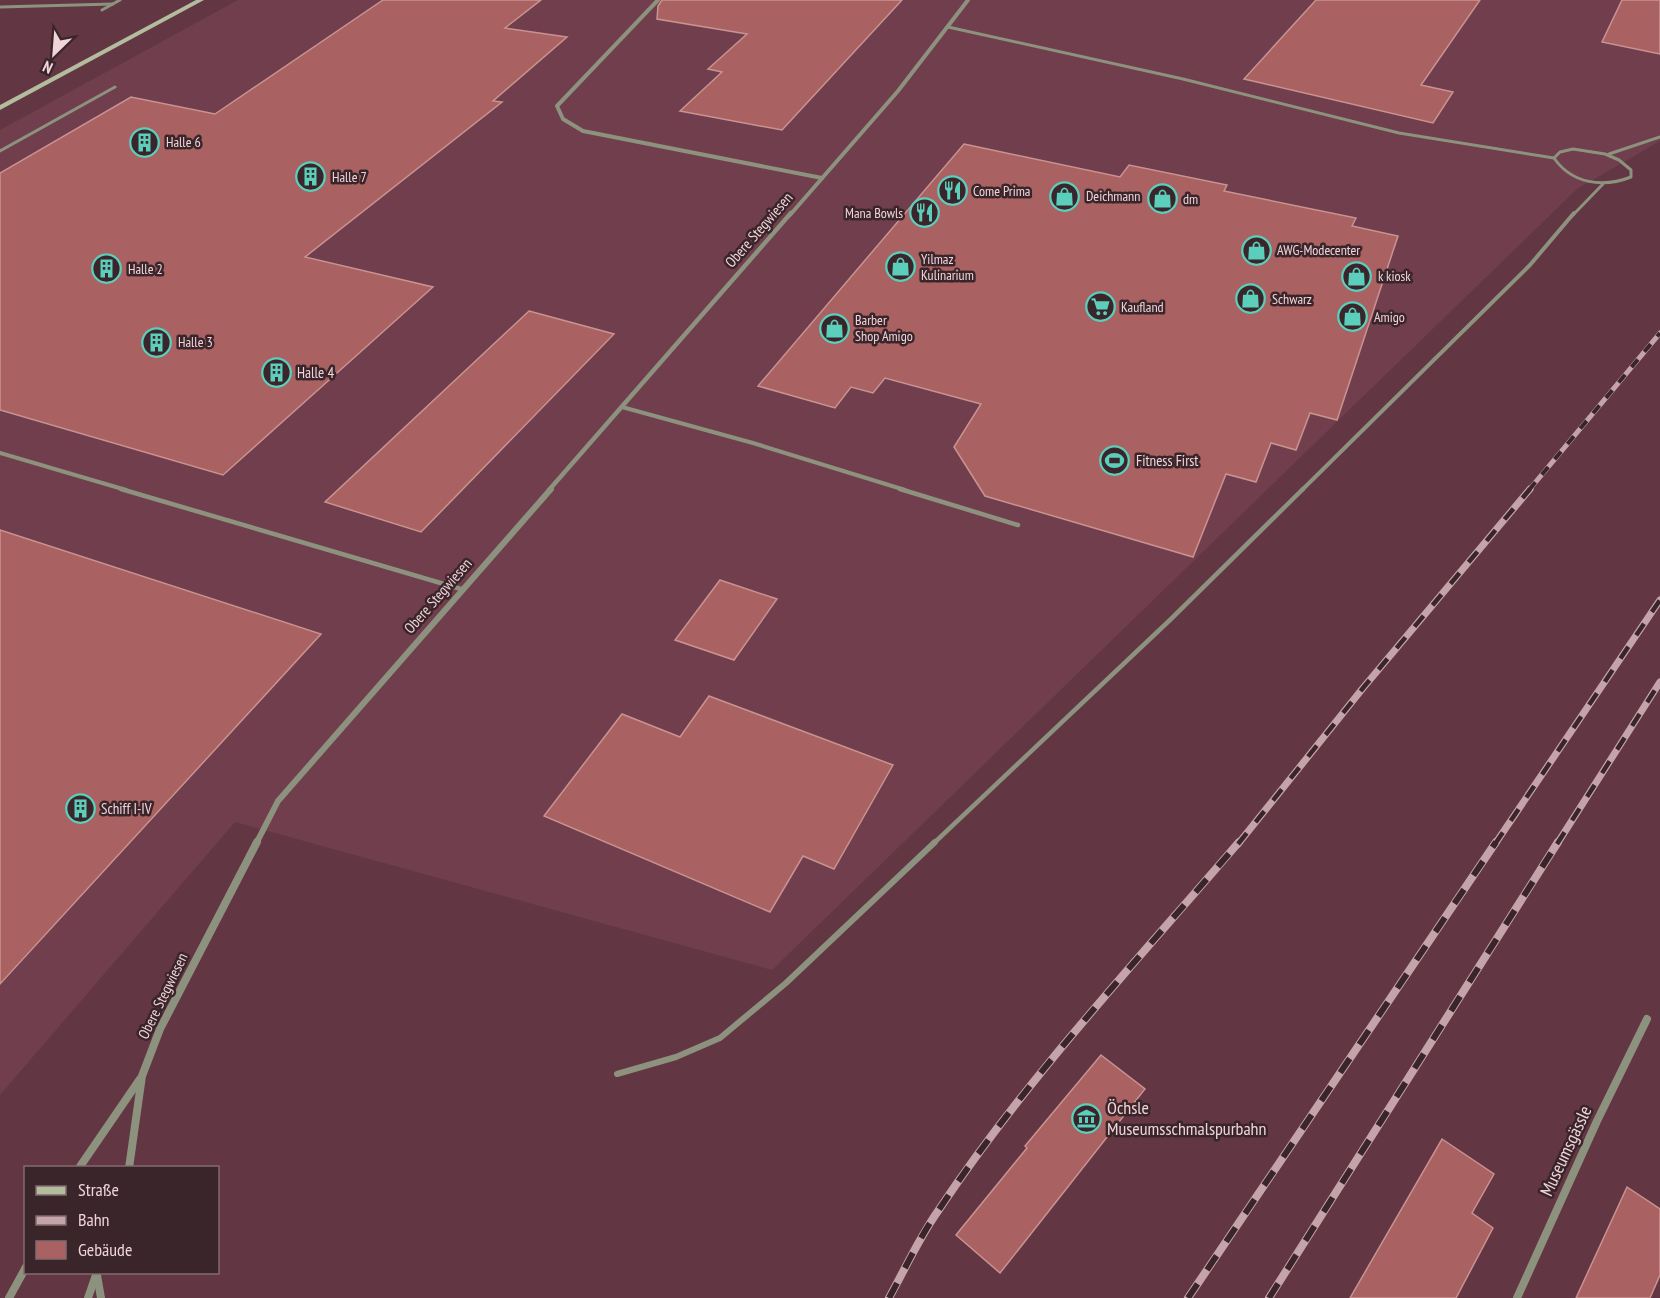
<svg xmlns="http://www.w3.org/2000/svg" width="1660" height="1298" font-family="'PT Sans Narrow',sans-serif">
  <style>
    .built { fill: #713e4d }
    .building { fill: #a96261; stroke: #c99391; stroke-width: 1.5 }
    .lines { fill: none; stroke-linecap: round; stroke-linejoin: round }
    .lane-far3 { stroke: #8c927e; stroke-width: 3 }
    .lane-far2 { stroke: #8c927e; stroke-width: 4 }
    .lane-far1 { stroke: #8c927e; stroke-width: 4.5 }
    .lane { stroke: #8c927e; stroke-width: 6 }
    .street-far3 { stroke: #8c927e; stroke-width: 4 }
    .street-far2 { stroke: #8c927e; stroke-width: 4.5 }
    .street-far1 { stroke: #8c927e; stroke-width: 6 }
    .street { stroke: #8c927e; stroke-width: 8 }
    .secondary { fill: #b3bc9d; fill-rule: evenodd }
    .rail-far2-casing { stroke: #c4a3ab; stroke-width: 5 }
    .rail-far1-casing { stroke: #c4a3ab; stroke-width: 7 }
    .rail-casing { stroke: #c4a3ab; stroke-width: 8 }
    .rail-far2 { stroke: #39252a; stroke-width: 4; stroke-dasharray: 10; stroke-linecap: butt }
    .rail-far1 { stroke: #39252a; stroke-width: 4.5; stroke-dasharray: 14; stroke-linecap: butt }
    .rail { stroke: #39252a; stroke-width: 6; stroke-dasharray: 17; stroke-linecap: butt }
    .labels { text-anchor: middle; stroke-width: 5; stroke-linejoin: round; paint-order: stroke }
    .far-poi-label { font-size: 14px; fill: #f0d4da; stroke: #39252a; text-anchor: start }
    .street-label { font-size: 15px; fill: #f0d4da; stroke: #39252a }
    .poi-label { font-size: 15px; fill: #f0d4da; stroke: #39252a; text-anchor: start }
    .near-poi-label { font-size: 18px; fill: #f0d4da; stroke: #39252a; text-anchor: start }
    .near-street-label { font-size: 18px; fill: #f0d4da; stroke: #39252a }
  </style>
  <rect width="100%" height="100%" fill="#623643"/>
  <polygon class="built" points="238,0 1660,0 1660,141 1577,189 772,970 235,822 0,1095 0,130"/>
  <g class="building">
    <polygon points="383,0 541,0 505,28 567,37 493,101 502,102 305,257 433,287 223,475 0,410 0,173 131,97 215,114"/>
    <polygon points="662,0 902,0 782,130 680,111 722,72 708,69 747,34 657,19 658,6"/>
    <polygon points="1316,0 1480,0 1421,85 1453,92 1433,123 1244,79"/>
    <polygon points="1622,0 1660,0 1660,54 1602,42"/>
    <polygon points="964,144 1120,177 1129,165 1227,185 1224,191 1356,218 1352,226 1398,236 1337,420 1310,413 1296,450 1271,443 1256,482 1226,474 1193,557 985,496 954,447 981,404 885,378 873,393 851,387 835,408 758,386"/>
    <polygon points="529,311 614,334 421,532 325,502"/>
    <polygon points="0,530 321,634 0,984"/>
    <polygon points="720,580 777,599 734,660 675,640"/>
    <polygon points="709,696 893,765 834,869 803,856 770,912 544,816 622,714 680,737"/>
    <polygon points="1101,1055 1145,1089 1000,1273 956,1235 1027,1148 1025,1146"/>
    <polygon points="1442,1139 1494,1174 1472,1213 1493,1228 1456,1298 1350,1298"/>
    <polygon points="1627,1187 1660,1209 1660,1275 1650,1298 1576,1298"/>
  </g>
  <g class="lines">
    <g class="lane-far3">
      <polyline points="0,7 113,4"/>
      <polyline points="102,10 120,0"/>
      <polyline points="948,27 1183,79 1399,133 1554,158"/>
      <path d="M1573 149 1605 154 1619 160 1631 170V177C1603 188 1572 184 1554 158L1560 152Z"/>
      <polyline points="0,151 115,87"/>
      <polyline points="1609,154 1660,137"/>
      <polyline points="1573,215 1603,184"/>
    </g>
    <g class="lane-far2">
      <polyline points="622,407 753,443 905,490"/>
      <polyline points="0,453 126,490"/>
      <polyline points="1302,490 1530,265 1574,213"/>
    </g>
    <g class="lane-far1">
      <polyline points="121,489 461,589"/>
      <polyline points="900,489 1018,525"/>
      <polyline points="933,844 1171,619 1303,489"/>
    </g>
    <polyline class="lane" points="617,1074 676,1057 720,1038 786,983 935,842"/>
    <g class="street-far3">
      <polyline points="658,0 557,106 563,119 583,131 822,178"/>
      <polyline points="790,215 898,91 968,0"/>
    </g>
    <polyline class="street-far2" points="549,490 791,213"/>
    <polyline class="street-far1" points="256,844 278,801 551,489"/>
    <g class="street">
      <polyline points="79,1168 140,1079"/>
      <polyline points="129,1168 142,1076 160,1029 257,842"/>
      <polyline points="97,1275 101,1298"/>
      <polyline points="9,1298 26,1267"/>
      <polyline points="88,1298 97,1272"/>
      <polyline points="1517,1298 1597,1121 1647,1019"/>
    </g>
    <polygon class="secondary" points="196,0 204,0 0,110 0,105"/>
    <defs>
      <polyline id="rail-far2" points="1529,490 1660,333"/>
      <g id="rail-far1">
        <polyline points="1238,844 1363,688 1530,489"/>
        <polyline points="1495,844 1660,600"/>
        <polyline points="1557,844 1660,682"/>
      </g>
      <g id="rail">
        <path d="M889 1298C905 1269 919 1238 938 1211 1026 1079 1136 962 1239 842"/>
        <polyline points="1188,1298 1496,842"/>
        <polyline points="1269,1298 1558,842"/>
      </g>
    </defs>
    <use href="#rail-far2" class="rail-far2-casing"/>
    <use href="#rail-far1" class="rail-far1-casing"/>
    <use href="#rail" class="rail-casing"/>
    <use href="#rail-far2" class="rail-far2"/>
    <use href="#rail-far1" class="rail-far1"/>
    <use href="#rail" class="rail"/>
  </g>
  <defs>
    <symbol id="building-ring" viewBox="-11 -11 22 22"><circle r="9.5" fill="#39252a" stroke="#5bcebc" stroke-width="1.5"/><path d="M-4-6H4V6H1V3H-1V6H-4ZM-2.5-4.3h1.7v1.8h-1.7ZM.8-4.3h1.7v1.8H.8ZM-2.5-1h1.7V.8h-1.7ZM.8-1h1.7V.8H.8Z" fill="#5bcebc"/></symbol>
    <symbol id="restaurant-ring" viewBox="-11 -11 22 22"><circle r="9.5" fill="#39252a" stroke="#5bcebc" stroke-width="1.5"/><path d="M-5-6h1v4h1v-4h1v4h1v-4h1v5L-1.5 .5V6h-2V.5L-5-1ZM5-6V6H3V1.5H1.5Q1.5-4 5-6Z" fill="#5bcebc"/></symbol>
    <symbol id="shop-ring" viewBox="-11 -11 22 22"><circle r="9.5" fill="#39252a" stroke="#5bcebc" stroke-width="1.5"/><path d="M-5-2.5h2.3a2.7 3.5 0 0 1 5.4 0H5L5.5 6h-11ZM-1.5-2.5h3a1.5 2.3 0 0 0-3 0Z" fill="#5bcebc"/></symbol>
    <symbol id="supermarket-ring" viewBox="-11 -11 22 22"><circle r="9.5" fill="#39252a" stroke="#5bcebc" stroke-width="1.5"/><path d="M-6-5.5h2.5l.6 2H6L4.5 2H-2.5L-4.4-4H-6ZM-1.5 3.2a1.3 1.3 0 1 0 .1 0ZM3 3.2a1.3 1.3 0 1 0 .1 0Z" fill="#5bcebc"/></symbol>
    <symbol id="stadium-ring" viewBox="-11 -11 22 22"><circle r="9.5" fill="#39252a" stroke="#5bcebc" stroke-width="1.5"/><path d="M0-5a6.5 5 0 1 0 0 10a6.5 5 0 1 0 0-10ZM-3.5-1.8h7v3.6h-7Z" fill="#5bcebc"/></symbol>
    <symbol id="museum-ring" viewBox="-11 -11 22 22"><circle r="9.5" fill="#39252a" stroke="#5bcebc" stroke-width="1.5"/><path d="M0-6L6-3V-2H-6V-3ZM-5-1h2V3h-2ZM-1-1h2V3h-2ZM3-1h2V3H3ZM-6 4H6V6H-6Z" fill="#5bcebc"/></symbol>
  </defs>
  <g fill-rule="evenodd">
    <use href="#building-ring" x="128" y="126" width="33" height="33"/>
    <use href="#building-ring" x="294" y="160" width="33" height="33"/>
    <use href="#restaurant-ring" x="936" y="174" width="33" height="33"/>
    <use href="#shop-ring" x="1048" y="180" width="33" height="33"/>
    <use href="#shop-ring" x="1146" y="182" width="33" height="33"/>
    <use href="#restaurant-ring" x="908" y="196" width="33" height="33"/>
    <use href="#shop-ring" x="1240" y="234" width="33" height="33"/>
    <use href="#shop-ring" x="884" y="250" width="33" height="33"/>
    <use href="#building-ring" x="90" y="252" width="33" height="33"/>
    <use href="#shop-ring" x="1340" y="260" width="33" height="33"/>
    <use href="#shop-ring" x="1234" y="282" width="33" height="33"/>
    <use href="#supermarket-ring" x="1084" y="290" width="33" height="33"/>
    <use href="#shop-ring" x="1336" y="300" width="33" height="33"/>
    <use href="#shop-ring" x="818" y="312" width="33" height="33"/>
    <use href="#building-ring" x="140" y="326" width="33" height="33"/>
    <use href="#building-ring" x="260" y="356" width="33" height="33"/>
    <use href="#stadium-ring" x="1098" y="444" width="33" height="33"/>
    <use href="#building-ring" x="64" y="792" width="33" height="33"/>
    <use href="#museum-ring" x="1070" y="1102" width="33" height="33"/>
  </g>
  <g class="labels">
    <g class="far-poi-label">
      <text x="166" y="147">Halle 6</text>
      <text x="332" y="182">Halle 7</text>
      <text x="973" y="196">Come Prima</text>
      <text x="1086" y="201">Deichmann</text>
      <text x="1183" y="204">dm</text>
      <text x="903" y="218" text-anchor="end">Mana Bowls</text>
      <text x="1277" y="255">AWG-Modecenter</text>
      <text x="921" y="264">Yilmaz<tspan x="921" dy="16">Kulinarium</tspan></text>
      <text x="128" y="274">Halle 2</text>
      <text x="1378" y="281">k kiosk</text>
      <text x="1272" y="304">Schwarz</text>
      <text x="1121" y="312">Kaufland</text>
      <text x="1374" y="322">Amigo</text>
      <text x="855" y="325">Barber<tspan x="855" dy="16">Shop Amigo</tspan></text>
      <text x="178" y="347">Halle 3</text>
    </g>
    <g class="street-label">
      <text transform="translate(759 230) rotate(-49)" y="5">Obere Stegwiesen</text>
      <text transform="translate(438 596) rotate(-49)" y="5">Obere Stegwiesen</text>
      <text transform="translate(163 996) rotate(-64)" y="5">Obere Stegwiesen</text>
    </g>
    <g class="poi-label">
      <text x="297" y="378">Halle 4</text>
      <text x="1136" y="466">Fitness First</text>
      <text x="101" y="814">Schiff I-IV</text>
    </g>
    <g class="near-poi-label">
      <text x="1107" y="1114">Öchsle<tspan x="1107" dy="21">Museumsschmalspurbahn</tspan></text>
    </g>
    <g class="near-street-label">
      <text transform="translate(1566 1151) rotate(-65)" y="6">Museumsgässle</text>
    </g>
  </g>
  <rect x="24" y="1166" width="195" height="108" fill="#39252a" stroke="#826b70" stroke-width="1.5"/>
  <rect x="36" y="1186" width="30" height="9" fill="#b3bc9d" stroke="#826b70" stroke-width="1.5"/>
  <text x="78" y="1196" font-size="18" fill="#f0d4da">Straße</text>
  <rect x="36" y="1216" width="30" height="9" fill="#c4a3ab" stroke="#826b70" stroke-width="1.5"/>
  <text x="78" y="1226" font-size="18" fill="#f0d4da">Bahn</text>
  <rect x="36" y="1241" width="30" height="18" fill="#a96261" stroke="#826b70" stroke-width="1.5"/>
  <text x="78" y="1256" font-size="18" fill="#f0d4da">Gebäude</text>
  <g transform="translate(54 54) rotate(205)" stroke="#39252a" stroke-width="4.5" paint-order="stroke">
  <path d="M0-4.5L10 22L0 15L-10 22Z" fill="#f0d4da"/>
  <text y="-9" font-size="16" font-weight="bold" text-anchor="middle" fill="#f0d4da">N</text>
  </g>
</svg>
